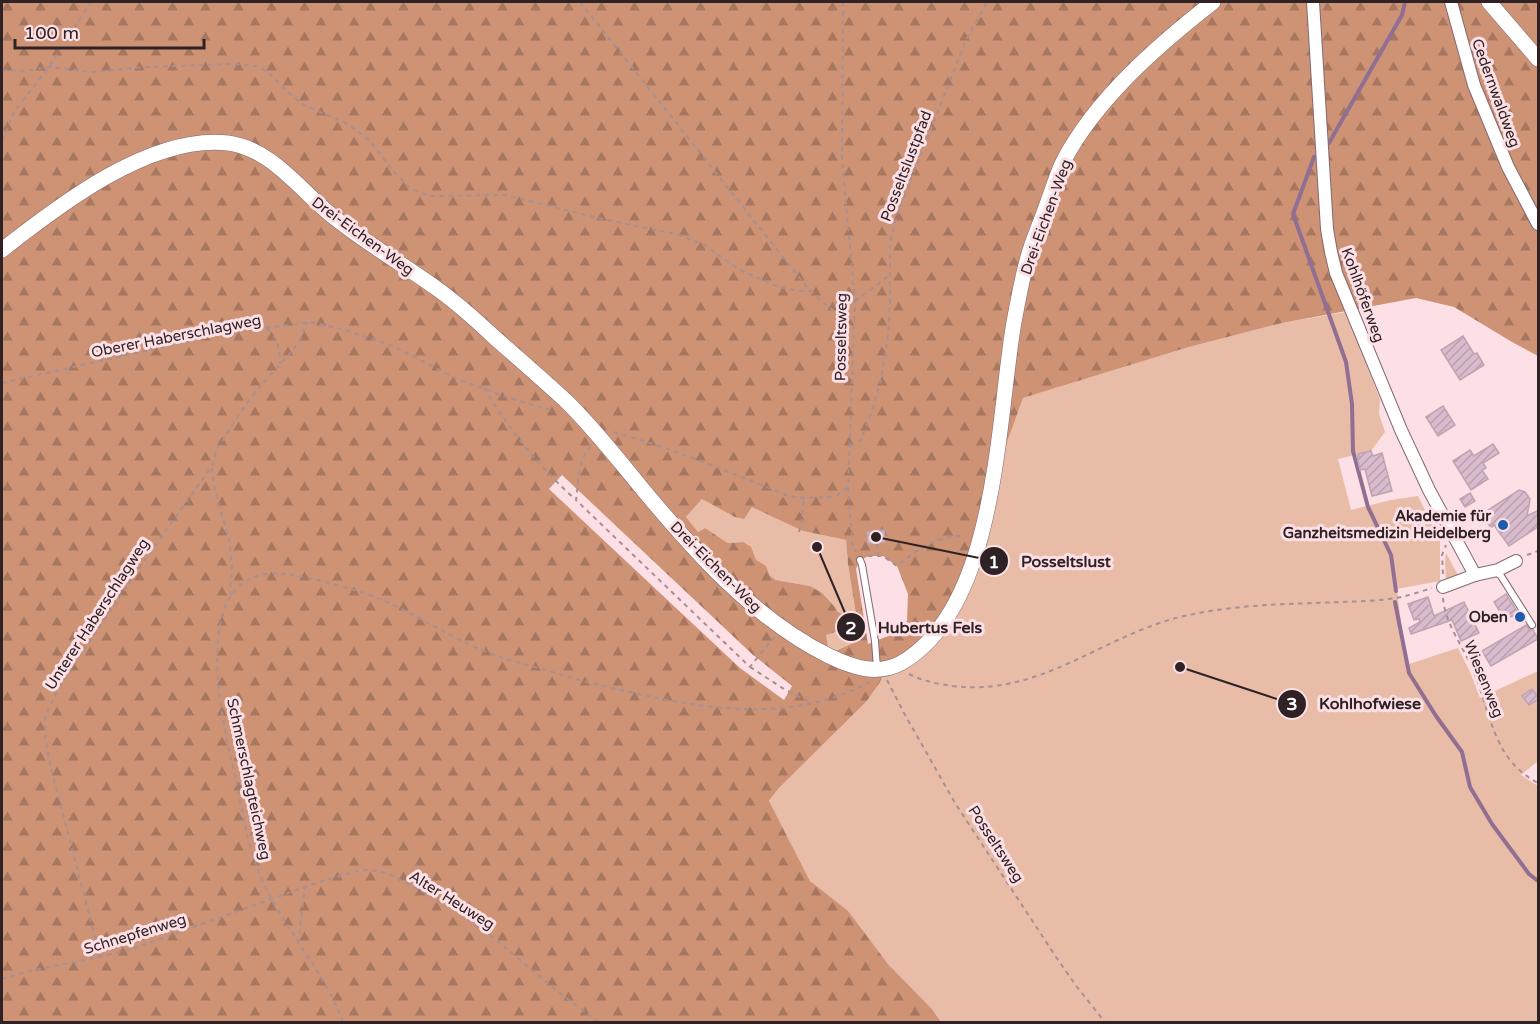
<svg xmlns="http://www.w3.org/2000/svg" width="1540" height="1024" font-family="'Varela Round',sans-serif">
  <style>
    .grass { fill: #e8bca7 }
    .forest { fill: url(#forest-firs); fill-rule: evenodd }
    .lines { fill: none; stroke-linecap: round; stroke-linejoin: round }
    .stream { stroke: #906f92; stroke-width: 4 }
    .building { fill: url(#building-hatch); stroke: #bfa3b3; stroke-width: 1.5 }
    .service-casing { stroke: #86686f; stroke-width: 8 }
    .minor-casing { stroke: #86686f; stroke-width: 14 }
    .tertiary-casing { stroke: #86686f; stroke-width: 16 }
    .path { stroke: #a59094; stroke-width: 2; stroke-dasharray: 4.5 4.5; stroke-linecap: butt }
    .service { stroke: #fff; stroke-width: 6 }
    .minor { stroke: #fff; stroke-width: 12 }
    .tertiary { stroke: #fff; stroke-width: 15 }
    .poi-dot { fill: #1e5aab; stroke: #fce0e6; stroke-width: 2 }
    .labels { text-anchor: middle; stroke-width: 6; stroke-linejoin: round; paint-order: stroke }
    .street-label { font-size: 15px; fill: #2f2225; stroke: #fce0e6 }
    .poi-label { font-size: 15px; font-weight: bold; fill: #2f2225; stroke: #fce0e6; text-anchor: end }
    .leader { fill: none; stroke: #2f2225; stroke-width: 2 }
    .callout-dot { fill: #2f2225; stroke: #fce0e6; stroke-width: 2 }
    .mark-label { font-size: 18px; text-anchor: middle; font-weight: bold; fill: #fff }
    .callout-label { font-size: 16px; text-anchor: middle; font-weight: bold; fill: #2f2225; stroke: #fce0e6; stroke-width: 6; stroke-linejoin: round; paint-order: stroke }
  </style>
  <defs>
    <pattern id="forest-firs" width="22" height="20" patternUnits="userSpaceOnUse" patternTransform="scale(1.5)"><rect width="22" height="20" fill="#ce9275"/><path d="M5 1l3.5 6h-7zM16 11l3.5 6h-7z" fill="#a87760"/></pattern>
    <pattern id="building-hatch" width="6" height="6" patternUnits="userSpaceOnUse" patternTransform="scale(1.5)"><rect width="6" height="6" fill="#d8bbcc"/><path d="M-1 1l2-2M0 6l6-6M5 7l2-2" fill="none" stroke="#baa0af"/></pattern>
  </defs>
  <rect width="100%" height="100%" fill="#fce0e6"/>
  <g class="grass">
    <polygon points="1346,312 1380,400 1379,414 1385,432 1371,451 1338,459 1351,510 1391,500 1418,496 1440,540 1440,581 1397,589 1406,665 1458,648 1470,672 1480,698 1538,671 1538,761 1521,775 1538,786 1538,1022 941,1022 932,1009 888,964 870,941 824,894 810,881 769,802 779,788 866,702 992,484 1023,398 1189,347 1282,323"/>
    <polygon points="702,499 752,506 803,531 846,540 848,564 860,640 834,651 827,647 825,635 836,632 849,634 849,619 837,611 834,606 810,586 776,580 770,576 766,566 756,561 743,542 728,543 705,528 698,532 686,517"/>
    <polygon points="1446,553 1459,577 1446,582 1445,559"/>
  </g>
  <path class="forest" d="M2 2H1538V356L1512 342 1454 307 1416 298 1282 323 1189 347 1023 398 992 484 976 554 938 629 885 669 880 682 866 702 779 788 769 801 810 881 848 911 888 964 932 1009 941 1022H2ZM562 475 752 654 792 686 784 700 740 668 549 489ZM702 499 735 517 744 519 752 507 803 531 846 540 848 564 860 640 835 651 828 647 826 635 836 632 849 634 852 628 849 619 837 611 834 606 822 593 810 586 776 580 770 576 766 566 756 560 751 547 743 542 728 543 705 528 698 532 686 517ZM869 556H883L897 566 908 594 907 621 888 636 868 644 856 569 860 560Z"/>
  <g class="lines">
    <g class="stream">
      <polyline points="1329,143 1402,15 1405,2"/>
      <polyline points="1314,157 1293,214 1346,362 1352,404 1353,451 1368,507 1391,555 1396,591"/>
      <polyline points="1395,602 1409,673 1436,716 1462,752 1470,787 1492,824 1529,874 1538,881"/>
    </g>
  </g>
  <g class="building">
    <polygon points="1463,336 1474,354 1477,353 1484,365 1460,380 1441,350"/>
    <polygon points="1443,406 1455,425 1438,436 1426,417"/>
    <polygon points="1493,444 1499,453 1483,463 1486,468 1482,470 1488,479 1471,490 1453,461 1470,450 1474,456"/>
    <polygon points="1371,451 1373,456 1382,453 1392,491 1372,496 1365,469 1360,470 1357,456 1359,456 1358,454"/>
    <polygon points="1519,490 1525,492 1530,499 1527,516 1539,510 1539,526 1509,546 1494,525 1491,528 1484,518 1487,515 1485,512"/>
    <polygon points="1470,493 1475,501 1465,507 1460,499"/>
    <polygon points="884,530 885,542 868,544 867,532"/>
    <polygon points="1506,594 1518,613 1505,620 1494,602"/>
    <polygon points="1428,597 1434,616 1464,602 1479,633 1461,641 1452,620 1411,634 1409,628 1420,622 1419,619 1414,620 1408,604"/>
    <polygon points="1526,625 1529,629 1533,630 1538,639 1491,666 1482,651"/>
    <polygon points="1532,689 1539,699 1529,705 1522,696"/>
  </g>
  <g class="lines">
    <defs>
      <g id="service">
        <polyline points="860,560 862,565 875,641 877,668"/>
        <polyline points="1495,571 1501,576 1532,625"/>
      </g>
      <g id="minor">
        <polyline points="1313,2 1327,229 1331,252 1336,273 1401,430 1429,490 1475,575"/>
        <polyline points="1451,2 1474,85 1508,167 1538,224"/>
        <polyline points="1443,587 1475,575 1498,570 1516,561"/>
      </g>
      <g id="tertiary">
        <polyline points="1489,2 1538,59"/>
        <path d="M2 250C59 205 151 134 228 143 273 149 301 192 335 218 367 244 403 264 436 288 457 303 476 320 494 337 518 358 542 379 565 400 593 427 616 457 640 486 693 550 754 619 829 656 852 667 877 676 901 663 998 607 997 420 1014 322 1018 301 1022 278 1028 257 1033 239 1041 222 1047 204 1053 189 1057 173 1064 160 1097 98 1158 45 1213 2"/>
      </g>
    </defs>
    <use href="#service" class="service-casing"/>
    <use href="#minor" class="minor-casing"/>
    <use href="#tertiary" class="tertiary-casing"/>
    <g class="path">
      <polyline points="580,2 810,291 829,308 855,321"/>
      <polyline points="843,2 842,161 855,301 848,487 852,542 856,552"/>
      <polyline points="2,70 25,71 49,67 92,72 147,67 233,64 256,66 268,72 292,96 306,106 344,122 359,132 370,141 395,173 411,189 430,196 505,195 602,219 676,234 703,244 740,270 776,286 798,291 810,291"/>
      <polyline points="2,141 14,112 49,67 91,2"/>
      <polyline points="855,301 889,276"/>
      <path d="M267 329C278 337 280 351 280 364"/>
      <polyline points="2,383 221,334 311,322 345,330 393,346 455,378 509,398 555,411"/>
      <path d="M484 388C510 430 539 467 575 499"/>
      <polyline points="614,432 656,445 704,462 789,496 804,498 828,497 836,496 848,487"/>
      <path d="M591 446C577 461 579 481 576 500L750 667 774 637"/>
      <polyline points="850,446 861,440 873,408 881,379 888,336 890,305 890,243 897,214 967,38 987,2"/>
      <path d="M212 468C213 495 226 521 230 547 231 555 232 563 232 571 232 579 229 587 231 595"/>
      <polyline points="799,532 802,520 804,498"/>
      <polyline points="877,543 878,555"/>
      <polyline points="1527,555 1538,551"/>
      <path d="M868 556H883L897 566C917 550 934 537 960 536"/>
      <polyline points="1443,574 1442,555 1446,545"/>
      <path d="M1443 598C1445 624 1463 646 1473 670 1491 712 1492 759 1538 783"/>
      <polyline points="750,667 784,689 812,703"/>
      <path d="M909 674C922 681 938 684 953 686 1044 697 1105 632 1189 615 1239 604 1292 604 1342 602 1362 601 1382 601 1401 597 1411 595 1422 591 1432 588"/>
      <polyline points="887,680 904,713 955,803 1056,957 1077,987 1105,1022"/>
      <polyline points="1538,782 1538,791"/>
      <polyline points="298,943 305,887"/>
      <polyline points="100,957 49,760 45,734 45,717 60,685 147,557 212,466 217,449 242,410 257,390 292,351 301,338 307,322"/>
      <path d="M2 979C26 971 49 967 74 962 96 958 117 953 138 947L319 882 357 871 365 870 379 871 391 875 420 890 459 913 495 939 562 995 599 1022"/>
      <path d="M343 1022C322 965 276 922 256 864 246 837 242 809 236 781 225 732 189 591 261 575 280 571 300 576 317 580 336 585 354 589 372 596 409 610 443 633 479 649 501 659 526 664 549 671 580 681 611 688 643 695 718 711 799 721 869 682"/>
    </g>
    <use href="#service" class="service"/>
    <use href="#minor" class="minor"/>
    <use href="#tertiary" class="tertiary"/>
  </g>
  <g class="poi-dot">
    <circle cx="1503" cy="525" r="6"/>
    <circle cx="1520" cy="617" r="6"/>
  </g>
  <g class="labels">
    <g class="street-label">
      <text transform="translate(1496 93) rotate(70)" y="5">Cedernwaldweg</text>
      <text transform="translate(906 166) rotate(-69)" y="5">Posseltslustpfad</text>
      <text transform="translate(1046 217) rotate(-70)" y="5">Drei-Eichen-Weg</text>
      <text transform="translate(363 236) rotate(36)" y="5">Drei-Eichen-Weg</text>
      <text transform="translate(1363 295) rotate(70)" y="5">Kohlhöferweg</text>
      <text transform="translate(176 336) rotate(-11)" y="5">Oberer Haberschlagweg</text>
      <text transform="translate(841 337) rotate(-89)" y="5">Posseltsweg</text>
      <text transform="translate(716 567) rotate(45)" y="5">Drei-Eichen-Weg</text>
      <text transform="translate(97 614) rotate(-57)" y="5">Unterer Haberschlagweg</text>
      <text transform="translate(1484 679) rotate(68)" y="5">Wiesenweg</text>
      <text transform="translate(249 779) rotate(78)" y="5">Schmerschlagteichweg</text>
      <text transform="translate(996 844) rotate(57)" y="5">Posseltsweg</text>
      <text transform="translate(452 900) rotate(32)" y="5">Alter Heuweg</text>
      <text transform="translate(135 934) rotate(-17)" y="5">Schnepfenweg</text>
    </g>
    <g class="poi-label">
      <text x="1491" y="521">Akademie für<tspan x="1491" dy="17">Ganzheitsmedizin Heidelberg</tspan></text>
      <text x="1508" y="622">Oben</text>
    </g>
  </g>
  <path class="leader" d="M876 537L994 561M817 547L851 627M1180 667L1292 704"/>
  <g class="callout-dot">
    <circle cx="876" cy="537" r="6"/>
    <circle cx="817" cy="547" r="6"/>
    <circle cx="1180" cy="667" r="6"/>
    <circle cx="994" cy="561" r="15"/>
    <circle cx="851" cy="627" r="15"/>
    <circle cx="1292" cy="704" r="15"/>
  </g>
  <g class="mark-label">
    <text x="994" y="568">1</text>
    <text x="851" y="634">2</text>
    <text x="1292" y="710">3</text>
  </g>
  <g class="callout-label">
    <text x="1066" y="567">Posseltslust</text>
    <text x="930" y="633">Hubertus Fels</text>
    <text x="1370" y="709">Kohlhofwiese</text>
  </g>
  <rect width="1540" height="1024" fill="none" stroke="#2f2225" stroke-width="6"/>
  <path d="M15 39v9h189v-9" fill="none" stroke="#2f2225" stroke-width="3"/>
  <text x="24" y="39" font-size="18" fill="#2f2225" stroke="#fce0e6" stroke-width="4.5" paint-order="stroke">100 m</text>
</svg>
